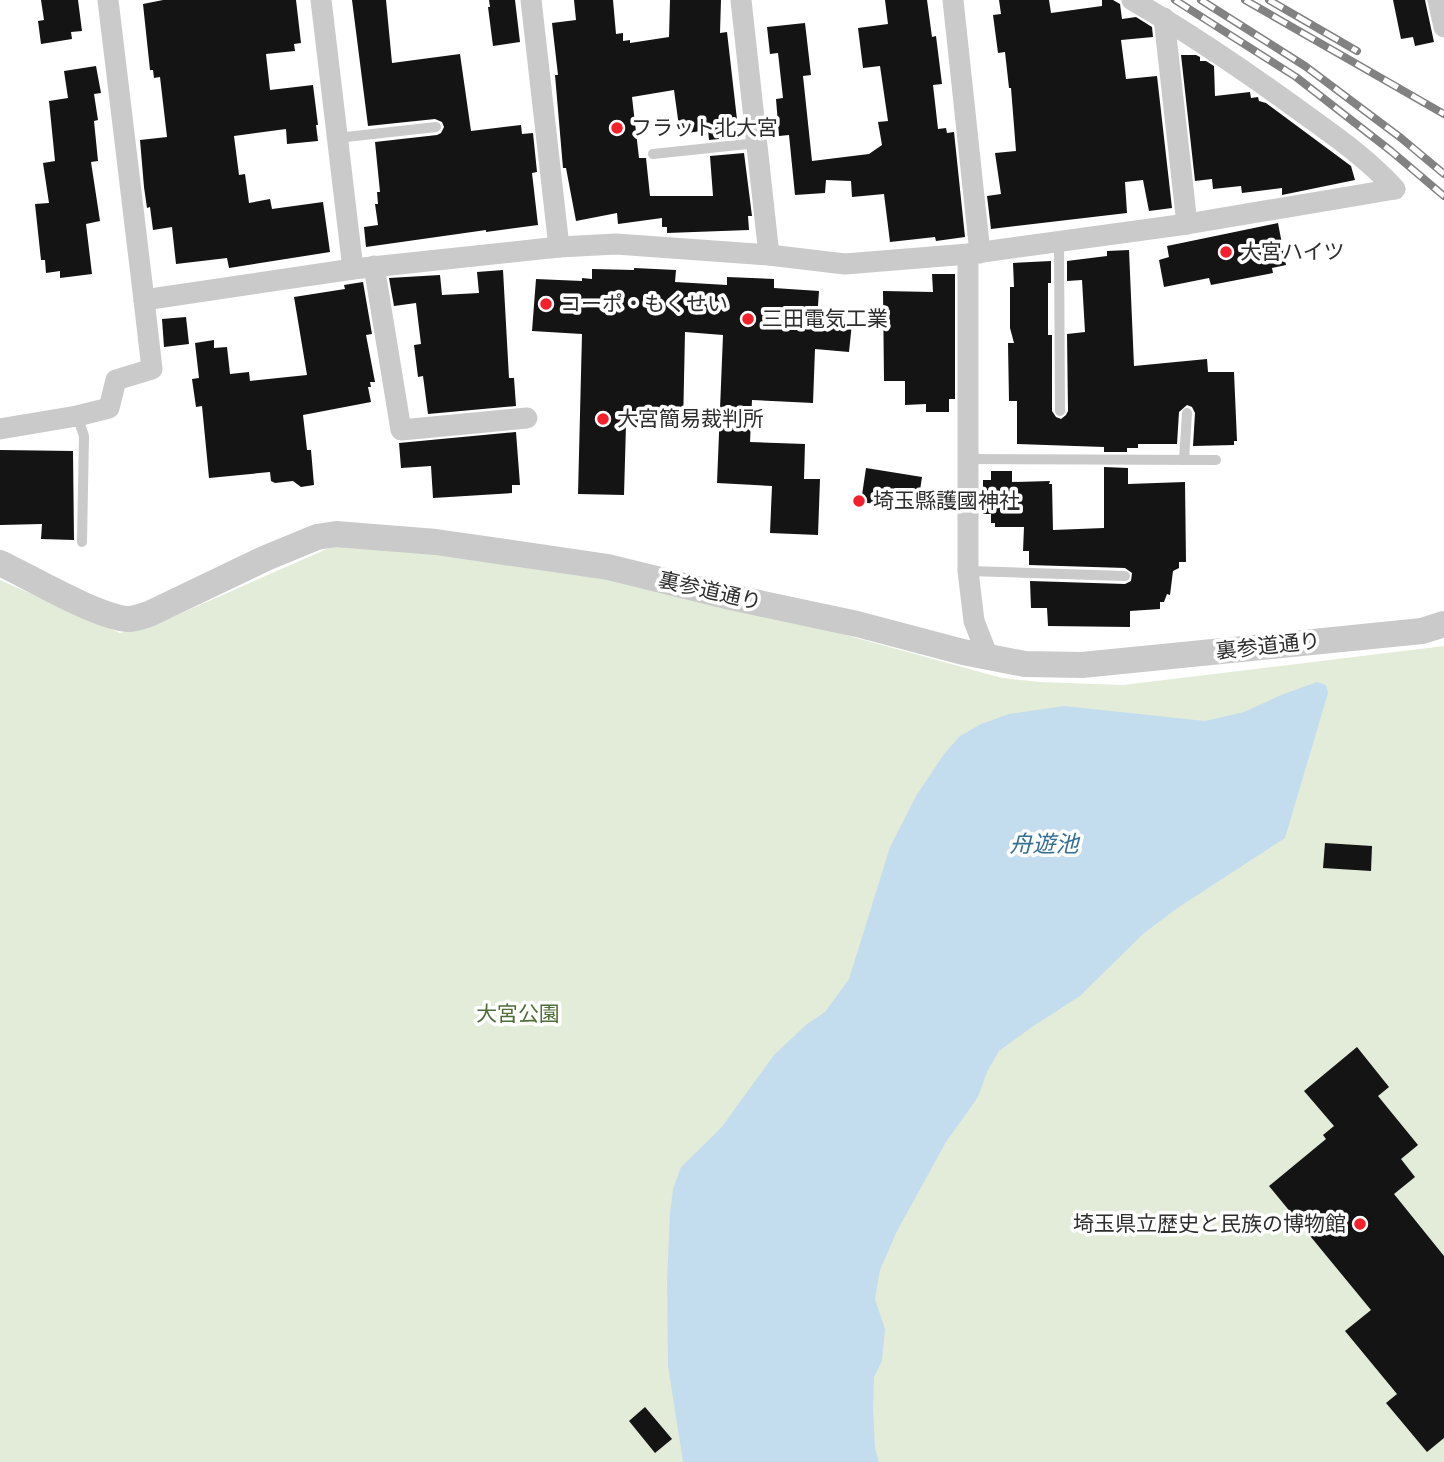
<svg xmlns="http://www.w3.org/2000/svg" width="1444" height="1462" font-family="'Varela Round','Noto Sans JP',sans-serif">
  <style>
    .green { fill: #e3ecd9 }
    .water { fill: #c4ddee }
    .building { fill: #141414 }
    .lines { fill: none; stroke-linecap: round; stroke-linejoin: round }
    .service { stroke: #cacaca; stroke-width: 10 }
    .minor { stroke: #cacaca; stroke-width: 21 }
    .tertiary { stroke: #cacaca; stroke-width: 26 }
    .rail-casing { stroke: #828282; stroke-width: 8 }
    .rail { stroke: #fff; stroke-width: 5; stroke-dasharray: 16; stroke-linecap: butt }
    .poi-dot { fill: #f4202c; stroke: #fff; stroke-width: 2.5 }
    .labels { text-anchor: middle; stroke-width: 7; stroke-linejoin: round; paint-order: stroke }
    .poi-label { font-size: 21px; fill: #2d2d2d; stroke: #fff; text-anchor: start }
    .street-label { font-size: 21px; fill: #2d2d2d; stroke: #fff }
    .park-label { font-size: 21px; fill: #4f6d37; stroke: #fff }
    .water-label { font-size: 23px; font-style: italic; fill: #356f96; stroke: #fff }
  </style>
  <rect width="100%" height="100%" fill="#fff"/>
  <polygon class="green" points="338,544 549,566 824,629 1002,678 1040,682 1123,685 1444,646 1444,1462 0,1462 0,580 120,633 168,619"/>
  <polygon class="water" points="1317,682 1326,685 1328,693 1285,838 1176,909 1143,934 1080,996 1032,1027 999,1051 987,1072 978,1097 946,1142 897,1231 880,1270 875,1299 885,1329 882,1361 874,1377 873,1408 875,1448 879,1462 683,1462 668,1366 667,1281 670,1213 673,1189 681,1167 721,1128 774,1055 807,1024 825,1012 849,979 890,847 916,796 944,754 960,736 981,724 1009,714 1064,706 1205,721 1244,712 1281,695"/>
  <g class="building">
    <polygon points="41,0 78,0 82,31 71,32 72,39 41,44 38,21 44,20"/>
    <polygon points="163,0 296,0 301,43 294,44 295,51 266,54 270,90 313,85 318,125 316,125 318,141 287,144 286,129 234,136 239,175 245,174 249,203 270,199 272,209 323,202 330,252 229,268 227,258 176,264 172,227 153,230 150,207 147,208 144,187 140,140 167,137 160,77 154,78 153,70 150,70 143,4"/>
    <polygon points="352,0 386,0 392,63 460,54 471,131 521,125 522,134 533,133 537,172 532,173 538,225 486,232 486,230 366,247 364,227 378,225 375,204 378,204 377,192 380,192 375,142 437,135 441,133 444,127 442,122 435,119 368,126"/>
    <polygon points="489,0 515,0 520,42 493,46 488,7 490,7"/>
    <polygon points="574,0 613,0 616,34 623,33 623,41 630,40 630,43 669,37 670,0 721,0 720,33 727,32 739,137 709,140 708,130 680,134 674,90 632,97 639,158 646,158 650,196 713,196 710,156 744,153 752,216 748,216 749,230 667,233 667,227 662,227 662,218 618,224 617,213 576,221 566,168 563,168 555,75 558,75 552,23 576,20"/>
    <polygon points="885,0 927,0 932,37 936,36 942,84 933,85 938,129 946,128 947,133 954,132 965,237 936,241 935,237 890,242 884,194 852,197 851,181 826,180 825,193 795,195 789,135 779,136 776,99 783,98 778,53 770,54 767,27 805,23 811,75 803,76 812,161 869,154 882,145 878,122 888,121 880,66 863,68 858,28 888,24"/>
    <polygon points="999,0 1049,0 1051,13 1102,6 1102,0 1113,0 1120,4 1122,19 1136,17 1152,27 1153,37 1121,40 1126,79 1157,76 1172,208 1149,211 1143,180 1125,182 1127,213 991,229 987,196 1001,194 995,153 1016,151 1011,88 1009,88 1005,52 998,53 993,15 1001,14"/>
    <polygon points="1393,0 1425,0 1434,42 1415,46 1413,37 1401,39"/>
    <polygon points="1181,55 1196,55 1200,57 1200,61 1206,61 1214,66 1215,96 1250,92 1251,98 1258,97 1259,101 1266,103 1351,166 1355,180 1282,195 1282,188 1242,193 1241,186 1213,189 1212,179 1195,181"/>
    <polygon points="96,66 101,93 94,94 98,120 94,121 98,161 91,162 100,221 86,224 92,274 60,278 60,271 46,273 45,260 41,260 35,204 49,203 43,163 55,161 49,101 68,98 64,71"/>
    <polygon points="1278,223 1286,265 1272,268 1273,273 1211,285 1209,278 1164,287 1159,260 1169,257 1167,246"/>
    <polygon points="1129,250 1134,366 1207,359 1208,372 1234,372 1237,441 1234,441 1234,445 1193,446 1195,413 1192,407 1187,405 1179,412 1177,444 1138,444 1138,448 1127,448 1127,452 1104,452 1104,447 1017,444 1017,401 1009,401 1008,343 1014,343 1010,328 1010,287 1014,287 1013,263 1051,261 1051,283 1048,283 1048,335 1052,335 1052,411 1056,417 1061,419 1066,415 1068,411 1067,334 1085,332 1082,280 1067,281 1067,261 1107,256 1107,251"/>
    <polygon points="634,268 676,270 675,282 727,285 727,277 774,279 774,288 819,291 817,320 852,323 849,352 815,349 813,403 752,400 750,442 805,444 804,479 820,479 818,535 770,533 772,486 717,483 723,335 685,332 683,427 626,425 624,495 578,494 582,334 532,331 536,279 582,281 582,278 592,279 592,269 634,270"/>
    <polygon points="503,270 509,378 514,378 516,406 428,414 423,376 418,377 414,345 421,344 416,303 394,306 389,278 440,275 442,295 479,293 477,272"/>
    <polygon points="932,274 955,274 955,399 949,399 949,412 926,412 926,404 905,405 905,381 884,381 883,291 933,292"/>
    <polygon points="363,282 372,334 366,335 375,382 370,382 371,387 368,387 371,402 303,415 307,450 311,450 314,485 301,487 293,481 275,483 271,481 270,472 209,478 202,406 196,407 192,379 199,378 195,343 214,340 214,348 227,347 230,374 249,372 250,381 307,375 294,297 345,289 344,285"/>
    <polygon points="186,317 189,344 164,347 162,319"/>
    <polygon points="516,432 520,485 512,485 512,493 433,498 431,466 401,468 399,443"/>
    <polygon points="0,450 73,451 74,540 41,539 42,524 0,525"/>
    <polygon points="1104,467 1128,468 1128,484 1185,482 1186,562 1179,562 1179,568 1173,571 1170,595 1167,594 1164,602 1160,602 1160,609 1130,611 1130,627 1048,626 1047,608 1031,608 1030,581 1125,584 1131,581 1132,573 1125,568 1029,565 1029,551 1023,551 1024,527 995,527 995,523 991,523 991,514 983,514 983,480 991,480 991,471 1012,471 1012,482 1050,481 1049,484 1052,484 1053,530 1104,528"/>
    <polygon points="866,468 922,477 917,510 861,502"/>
    <polygon points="1325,843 1372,846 1371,871 1323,868"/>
    <polygon points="1357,1047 1389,1087 1378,1096 1418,1145 1401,1159 1415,1177 1394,1194 1444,1256 1444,1438 1427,1452 1386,1403 1397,1394 1345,1331 1371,1310 1269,1186 1326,1139 1323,1135 1334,1126 1304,1091"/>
    <polygon points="645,1407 672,1439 655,1453 629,1421"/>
  </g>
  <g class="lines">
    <g class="service">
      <polyline points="337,138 436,127"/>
      <polyline points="653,154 757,143"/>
      <polyline points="1059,242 1060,411"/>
      <polyline points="77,416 84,436 82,542"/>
      <polyline points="969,459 1216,460"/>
      <polyline points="1184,460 1187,413"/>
      <polyline points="968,571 1125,576"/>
    </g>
    <g class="minor">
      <polyline points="108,0 144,300"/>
      <polyline points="321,0 353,269"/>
      <polyline points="531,0 559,247"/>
      <polyline points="741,0 769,255"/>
      <polyline points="953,0 980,253"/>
      <path d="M1132 0C1191 34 1248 73 1303 113 1336 137 1368 159 1395 189"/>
      <polyline points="1438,0 1444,27"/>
      <polyline points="1164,18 1187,224"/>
      <polyline points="968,254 968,571 974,621 988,657"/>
      <polyline points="374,266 401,430 527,418"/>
      <polyline points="0,429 77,416 109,408 116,380 152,369 144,300 353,269 559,247 616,244 769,255 845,264 968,254 1187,224 1395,189"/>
    </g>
    <path class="tertiary" d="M0 563C30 577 97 617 128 619 135 619 143 616 149 614L266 558 317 537 336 534 436 542 608 567 726 596 857 624 963 652 1025 664 1082 665 1422 631 1444 624"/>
    <defs>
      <g id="rail">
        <polyline points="1175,0 1296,77 1391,151 1444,196"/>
        <polyline points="1201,0 1305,66 1401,138 1444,174"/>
        <polyline points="1245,0 1444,114"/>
        <polyline points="1269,0 1357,51"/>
      </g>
    </defs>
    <use href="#rail" class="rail-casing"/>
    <use href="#rail" class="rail"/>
  </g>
  <g class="poi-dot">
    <circle cx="617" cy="128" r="7"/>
    <circle cx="1226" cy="252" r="7"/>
    <circle cx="546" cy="304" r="7"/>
    <circle cx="748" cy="319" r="7"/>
    <circle cx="603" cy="419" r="7"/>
    <circle cx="859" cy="501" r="7"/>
    <circle cx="1360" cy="1224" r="7"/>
  </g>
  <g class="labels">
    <g class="poi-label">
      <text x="631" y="135">フラット北大宮</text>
      <text x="1240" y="259">大宮ハイツ</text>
      <text x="560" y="311">コーポ・もくせい</text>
      <text x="762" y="326">三田電気工業</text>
      <text x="617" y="426">大宮簡易裁判所</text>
      <text x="873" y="508">埼玉縣護國神社</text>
      <text x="1346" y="1231" text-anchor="end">埼玉県立歴史と民族の博物館</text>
    </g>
    <g class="street-label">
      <text transform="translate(710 591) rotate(13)" y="7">裏参道通り</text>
      <text transform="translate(1268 646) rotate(-6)" y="7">裏参道通り</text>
    </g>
    <g class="park-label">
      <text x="518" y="1021">大宮公園</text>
    </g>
    <g class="water-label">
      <text x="1044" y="852">舟遊池</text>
    </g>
  </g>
</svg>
